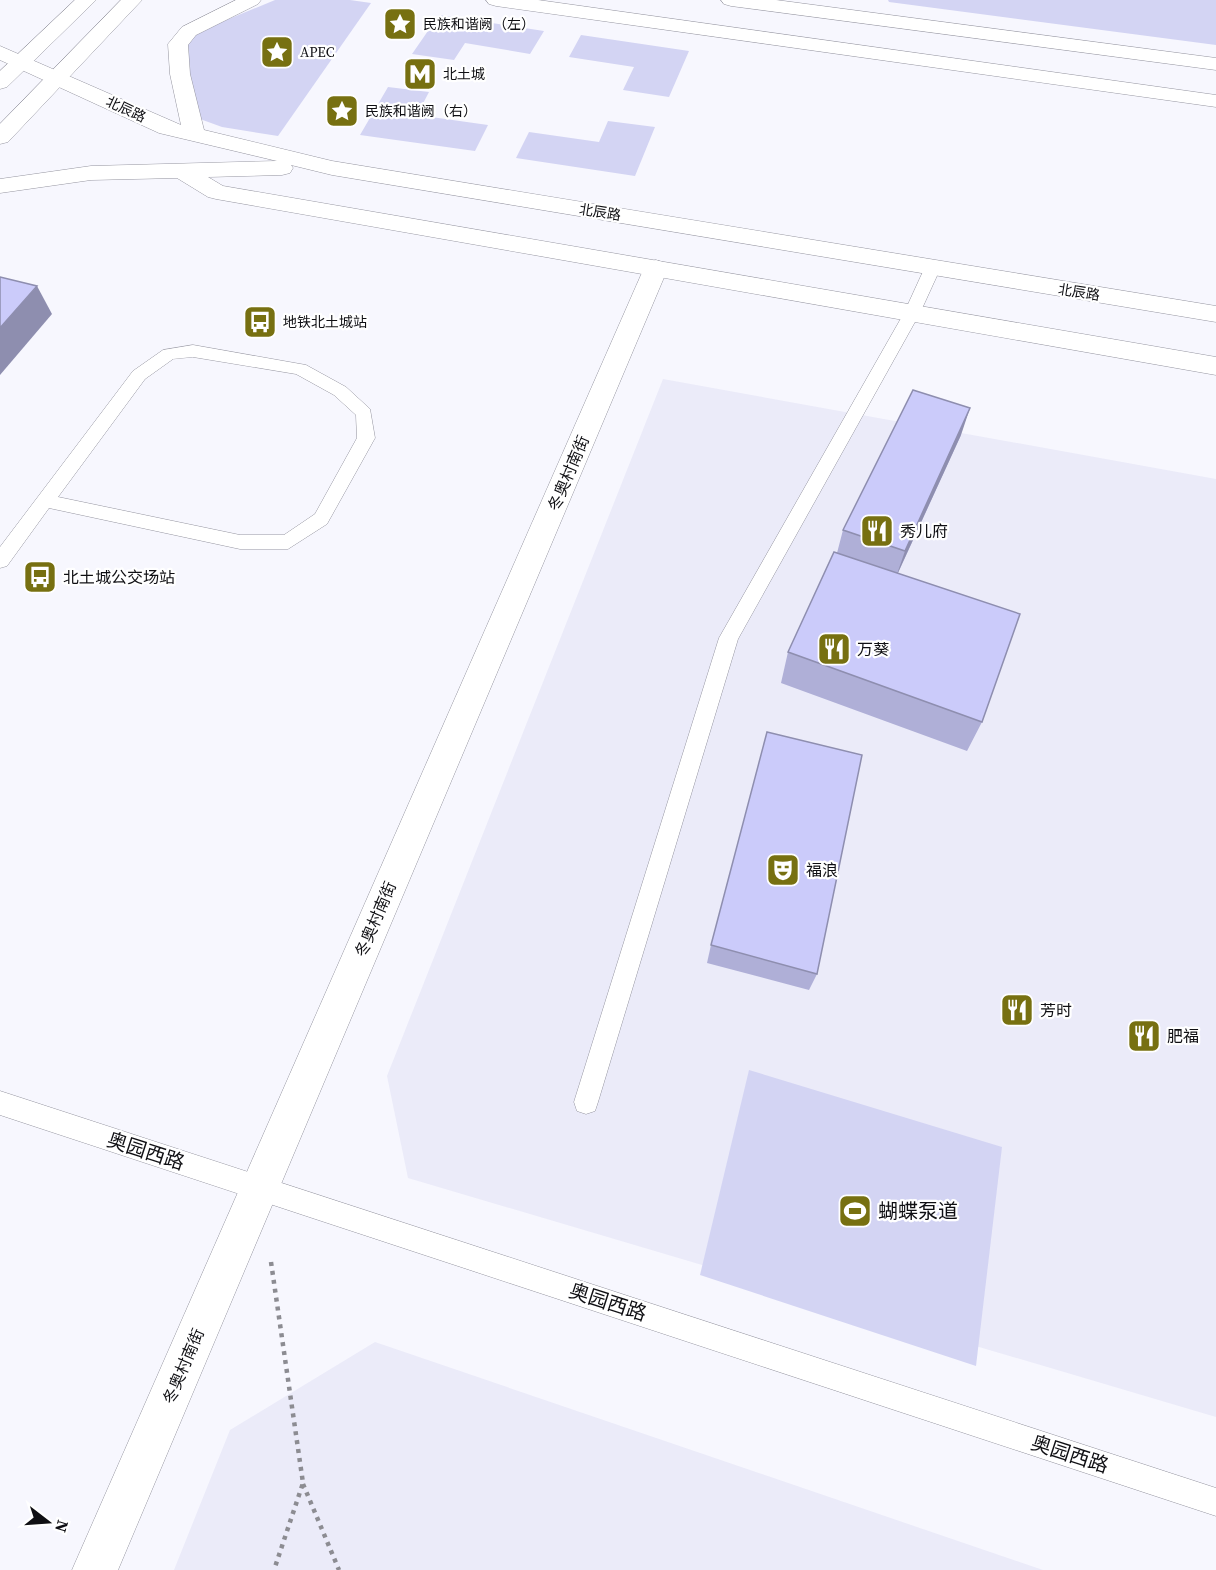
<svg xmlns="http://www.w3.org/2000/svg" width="1216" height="1570" font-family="'Source Serif 4','Noto Sans SC',serif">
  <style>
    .built { fill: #ebebf9 }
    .green { fill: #d3d4f3 }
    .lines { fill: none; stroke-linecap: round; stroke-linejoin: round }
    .lane-casing { stroke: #9595a0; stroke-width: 1 }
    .street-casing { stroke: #9595a0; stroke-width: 1 }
    .secondary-casing { stroke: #9595a0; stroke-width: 1 }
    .primary-casing { stroke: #9595a0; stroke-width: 1 }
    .path { stroke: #8c8c92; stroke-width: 4.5; stroke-dasharray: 4 5; stroke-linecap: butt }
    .lane { fill: #fff; fill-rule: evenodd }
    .street { fill: #fff; fill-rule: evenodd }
    .secondary { fill: #fff; fill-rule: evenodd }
    .primary { fill: #fff; fill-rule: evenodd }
    .wall { fill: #afafd7 }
    .shaded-wall { fill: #8e8eaf }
    .building { fill: #cbcbfa; stroke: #8e8eaf; stroke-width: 1.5 }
    .labels { text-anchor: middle; stroke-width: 4.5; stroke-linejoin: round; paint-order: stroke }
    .far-poi-label { font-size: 14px; fill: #0f0f13; stroke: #fff; text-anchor: start }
    .far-street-label { font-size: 14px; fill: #0f0f13; stroke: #fff }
    .street-label { font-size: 16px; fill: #0f0f13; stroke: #fff }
    .poi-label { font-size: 16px; fill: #0f0f13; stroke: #fff; text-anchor: start }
    .near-street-label { font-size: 20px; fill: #0f0f13; stroke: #fff }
    .near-poi-label { font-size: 20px; fill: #0f0f13; stroke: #fff; text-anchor: start }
  </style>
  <rect width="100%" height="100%" fill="#f7f7fe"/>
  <g class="built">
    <polygon points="663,379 1216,479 1216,1417 408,1178 387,1076"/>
    <polygon points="375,1342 1043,1570 174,1570 230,1430"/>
  </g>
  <g class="green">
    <polygon points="275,0 350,0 371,3 278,136 222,127 200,119 183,44 195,33"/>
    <polygon points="888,0 1216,0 1216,45 889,2"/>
    <polygon points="439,15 544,31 530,54 465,43 454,60 412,54"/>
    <polygon points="581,35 689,51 669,97 623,90 634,67 569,57"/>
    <polygon points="388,87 429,92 417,115 488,125 475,151 360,135"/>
    <polygon points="608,121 655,127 635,176 516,158 529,132 599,142"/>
    <polygon points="749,1070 1002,1147 976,1366 700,1275"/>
  </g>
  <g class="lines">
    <defs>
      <g id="lane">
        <polygon points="933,262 941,267 920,313 738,639 598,1102 595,1111 586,1114 577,1111 574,1102 719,638 904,313 925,267"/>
        <path d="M193 345 306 365 346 387 370 409 375 438 327 524 288 549H240L49 508 7 566 0 568V547L133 371 163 350ZM193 357 296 374 334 395 356 415 357 438 315 514 284 535H240L58 497 145 379 173 359Z"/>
        <polygon points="0,1091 1216,1488 1216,1516 0,1115"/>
      </g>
      <polygon id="street" points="656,260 665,263 668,268 118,1570 72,1570 644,268 647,263"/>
      <g id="secondary">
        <polygon points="236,0 261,0 258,4 196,35 188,45 190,74 204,130 332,161 1216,306 1216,322 332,175 291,165 293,168 290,173 282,175 208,177 223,186 1216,357 1216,375 216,199 208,197 177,178 91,180 0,193 0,179 91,166 277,161 159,133 0,60 0,46 181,125 170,74 168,44 182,27"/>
        <polygon points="486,0 538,0 1216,95 1216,107 496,6 489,4"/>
        <polygon points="721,0 776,0 1216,58 1216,70 731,6 724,4"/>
      </g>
      <g id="primary">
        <polygon points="75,0 96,0 7,87 0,89 0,71"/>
        <polygon points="121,0 142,0 8,142 0,144 0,124"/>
      </g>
    </defs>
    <use href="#lane" class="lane-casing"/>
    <use href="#street" class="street-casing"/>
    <use href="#secondary" class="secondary-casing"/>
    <use href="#primary" class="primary-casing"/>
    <g class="path">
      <polyline points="271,1262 303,1483 274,1570"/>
      <polyline points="303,1484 339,1570"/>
    </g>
    <use href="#lane" class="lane"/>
    <use href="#street" class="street"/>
    <use href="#secondary" class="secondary"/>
    <use href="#primary" class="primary"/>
  </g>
  <g class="wall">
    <polygon points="961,435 898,573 982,722 967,751 781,683 788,652 837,553 843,530"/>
    <polygon points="711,945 817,974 809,990 707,963"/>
  </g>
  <g class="shaded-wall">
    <polygon points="37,286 52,314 0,375 0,328"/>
    <polygon points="970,408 961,435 896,577 905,551"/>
  </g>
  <g class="building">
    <polygon points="0,277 37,286 0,328"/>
    <polygon points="913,390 970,408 905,551 843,530"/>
    <polygon points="834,552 1020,614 982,722 788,652"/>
    <polygon points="767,732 862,755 817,974 711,945"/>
  </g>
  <defs>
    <symbol id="sight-square" viewBox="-11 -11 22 22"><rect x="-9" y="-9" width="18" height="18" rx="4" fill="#777011" stroke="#fff"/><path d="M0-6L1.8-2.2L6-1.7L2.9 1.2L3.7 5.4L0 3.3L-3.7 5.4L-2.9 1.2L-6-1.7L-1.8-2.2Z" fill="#fff"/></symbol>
    <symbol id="metro-square" viewBox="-11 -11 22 22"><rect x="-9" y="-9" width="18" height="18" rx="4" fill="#777011" stroke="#fff"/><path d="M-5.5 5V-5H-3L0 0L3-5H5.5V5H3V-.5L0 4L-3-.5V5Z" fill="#fff"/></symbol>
    <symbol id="bus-square" viewBox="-11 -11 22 22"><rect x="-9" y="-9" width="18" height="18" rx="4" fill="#777011" stroke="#fff"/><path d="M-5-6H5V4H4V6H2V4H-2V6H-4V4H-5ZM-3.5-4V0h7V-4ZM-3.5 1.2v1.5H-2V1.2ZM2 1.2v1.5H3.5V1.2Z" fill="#fff"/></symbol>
    <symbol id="restaurant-square" viewBox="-11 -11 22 22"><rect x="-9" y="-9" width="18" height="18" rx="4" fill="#777011" stroke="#fff"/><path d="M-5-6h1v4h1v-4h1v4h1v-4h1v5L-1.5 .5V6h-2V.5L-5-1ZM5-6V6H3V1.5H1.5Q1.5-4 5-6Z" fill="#fff"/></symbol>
    <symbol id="theatre-square" viewBox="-11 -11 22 22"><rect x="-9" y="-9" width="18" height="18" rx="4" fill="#777011" stroke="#fff"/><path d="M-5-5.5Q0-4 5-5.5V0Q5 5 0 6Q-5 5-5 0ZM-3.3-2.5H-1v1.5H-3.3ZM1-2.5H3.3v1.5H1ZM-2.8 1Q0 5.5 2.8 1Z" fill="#fff"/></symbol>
    <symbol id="stadium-square" viewBox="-11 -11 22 22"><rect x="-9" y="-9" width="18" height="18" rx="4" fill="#777011" stroke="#fff"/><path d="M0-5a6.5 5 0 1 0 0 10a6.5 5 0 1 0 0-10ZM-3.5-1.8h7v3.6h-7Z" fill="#fff"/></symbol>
  </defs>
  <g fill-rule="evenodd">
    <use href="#sight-square" x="381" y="5" width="38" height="38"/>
    <use href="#sight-square" x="258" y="33" width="38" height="38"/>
    <use href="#metro-square" x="401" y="55" width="38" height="38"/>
    <use href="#sight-square" x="323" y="92" width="38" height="38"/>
    <use href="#bus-square" x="241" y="303" width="38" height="38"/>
    <use href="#restaurant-square" x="858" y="512" width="38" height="38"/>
    <use href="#bus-square" x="21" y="558" width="38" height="38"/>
    <use href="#restaurant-square" x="815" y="630" width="38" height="38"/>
    <use href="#theatre-square" x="764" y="851" width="38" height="38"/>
    <use href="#restaurant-square" x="998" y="991" width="38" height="38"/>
    <use href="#restaurant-square" x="1125" y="1017" width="38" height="38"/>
    <use href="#stadium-square" x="836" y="1192" width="38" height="38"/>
  </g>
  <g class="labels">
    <g class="far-poi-label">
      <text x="423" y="29">民族和谐阙（左）</text>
      <text x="300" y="57">APEC</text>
      <text x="443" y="79">北土城</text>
      <text x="365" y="116">民族和谐阙（右）</text>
      <text x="283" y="327">地铁北土城站</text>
    </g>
    <g class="far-street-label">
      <text transform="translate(126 109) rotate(25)" y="5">北辰路</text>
      <text transform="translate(600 212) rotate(9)" y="5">北辰路</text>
      <text transform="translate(1079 292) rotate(9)" y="5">北辰路</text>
    </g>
    <g class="street-label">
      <text transform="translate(568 473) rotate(-67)" y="6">冬奥村南街</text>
      <text transform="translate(375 919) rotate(-67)" y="6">冬奥村南街</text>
      <text transform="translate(183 1366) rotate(-67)" y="6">冬奥村南街</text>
    </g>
    <g class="poi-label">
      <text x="900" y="537">秀儿府</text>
      <text x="63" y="583">北土城公交场站</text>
      <text x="857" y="655">万葵</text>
      <text x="806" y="876">福浪</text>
      <text x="1040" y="1016">芳时</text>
      <text x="1167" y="1042">肥福</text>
    </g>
    <g class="near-street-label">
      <text transform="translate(146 1151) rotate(18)" y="7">奥园西路</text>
      <text transform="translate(608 1302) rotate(18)" y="7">奥园西路</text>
      <text transform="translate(1070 1454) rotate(18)" y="7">奥园西路</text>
    </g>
    <g class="near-poi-label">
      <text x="878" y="1218">蝴蝶泵道</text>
    </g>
  </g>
  <g transform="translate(48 1522) rotate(107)" stroke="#ffffff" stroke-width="4.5" paint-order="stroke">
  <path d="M0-4.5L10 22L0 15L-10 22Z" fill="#0f0f13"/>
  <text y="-9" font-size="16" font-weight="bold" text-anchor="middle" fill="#0f0f13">N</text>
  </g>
</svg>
